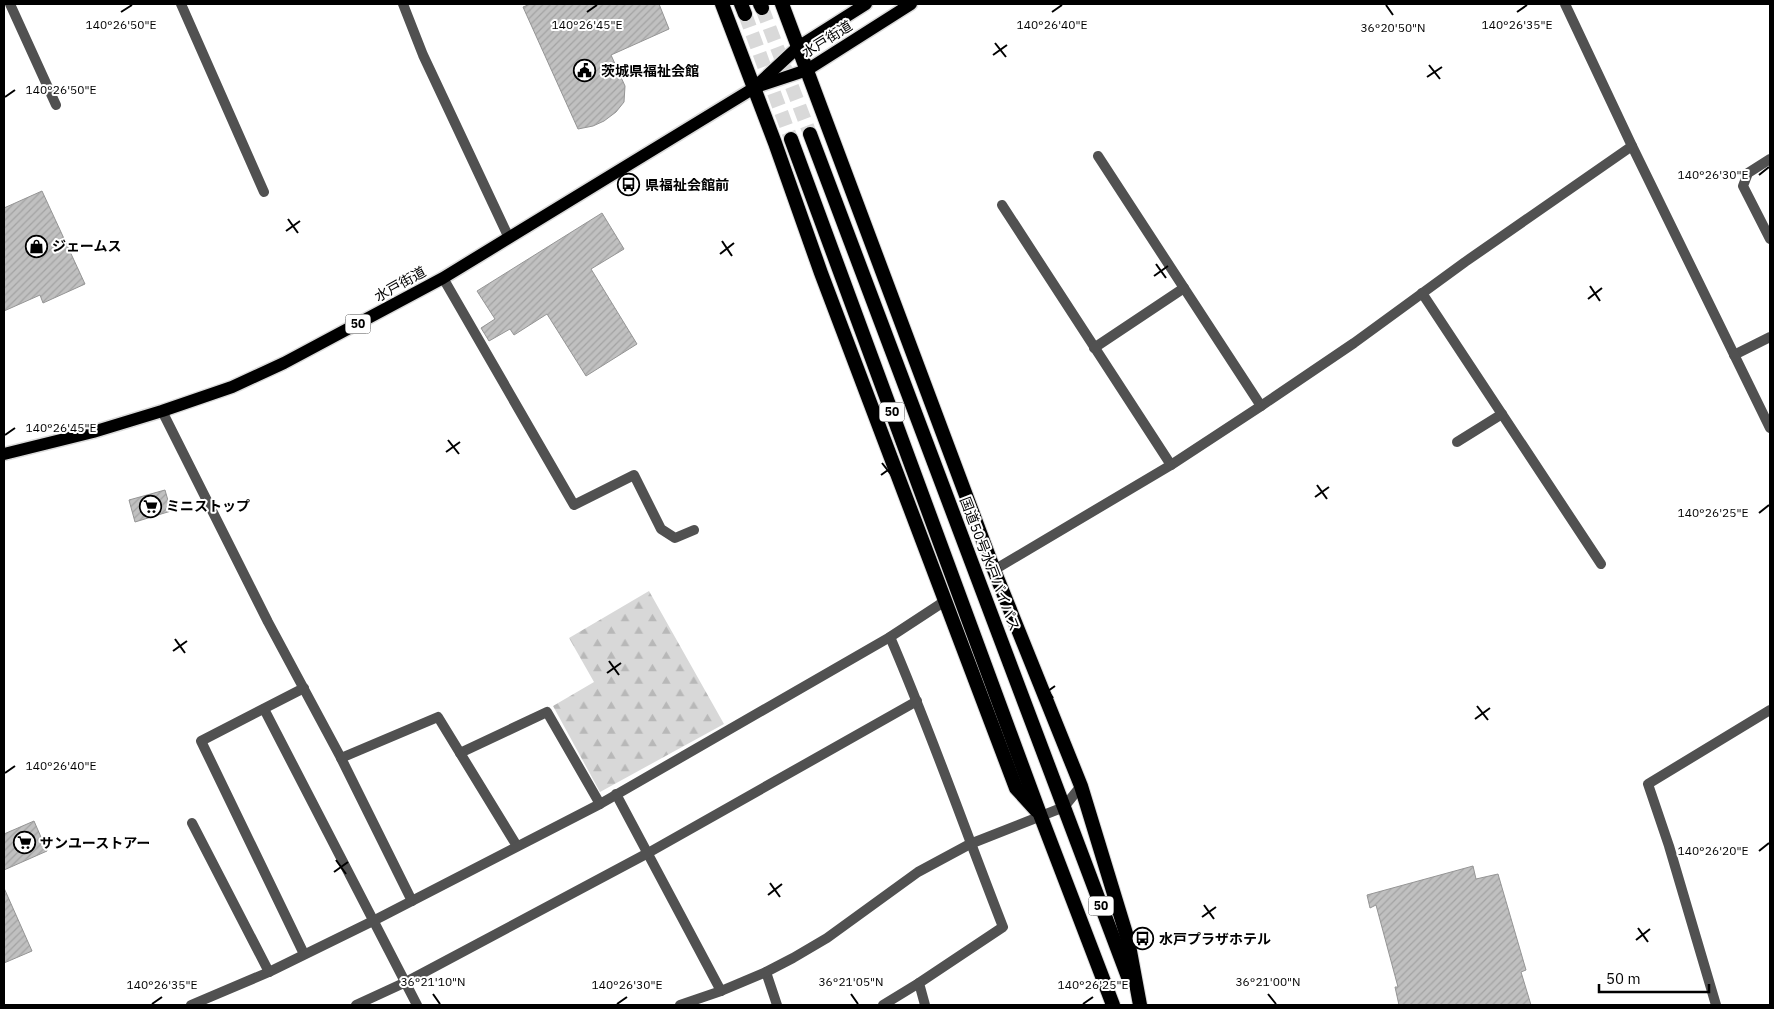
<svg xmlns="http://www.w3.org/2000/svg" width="1774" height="1009" font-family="'IBM Plex Sans','Noto Sans JP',sans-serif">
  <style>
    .forest { fill: url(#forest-firs) }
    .building { fill: url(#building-hatch); stroke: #959595 }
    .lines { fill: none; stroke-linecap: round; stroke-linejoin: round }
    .trunk-tunnel { stroke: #d9d9d9; stroke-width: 14; stroke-dasharray: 14 7; stroke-linecap: butt }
    .primary-casing { stroke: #dbdbdb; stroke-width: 15 }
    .trunk-casing { stroke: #dbdbdb; stroke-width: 16 }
    .minor { stroke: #515151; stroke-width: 10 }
    .tertiary { stroke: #515151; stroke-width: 10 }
    .primary { stroke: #000; stroke-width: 12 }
    .trunk { stroke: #000; stroke-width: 14 }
    .ticks { fill: none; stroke: #000; stroke-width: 2 }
    .labels { text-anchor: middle; stroke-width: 4; stroke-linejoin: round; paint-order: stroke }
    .shield { fill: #fff; stroke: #4c4c4c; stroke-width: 1 }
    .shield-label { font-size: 12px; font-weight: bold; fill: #000 }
    .street-label { font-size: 14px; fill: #000; stroke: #fff }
    .poi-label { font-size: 14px; font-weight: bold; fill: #000; stroke: #fff; text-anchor: start }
    .ticks-label { font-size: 12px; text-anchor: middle; fill: #000; stroke: #fff; stroke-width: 4; stroke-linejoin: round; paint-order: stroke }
  </style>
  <defs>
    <pattern id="forest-firs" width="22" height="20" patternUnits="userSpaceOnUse" patternTransform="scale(1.25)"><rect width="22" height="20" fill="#d8d8d8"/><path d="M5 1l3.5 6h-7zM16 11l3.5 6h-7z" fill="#b8b8b8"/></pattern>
    <pattern id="building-hatch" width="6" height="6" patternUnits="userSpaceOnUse" patternTransform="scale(1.25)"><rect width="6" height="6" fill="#c0c0c0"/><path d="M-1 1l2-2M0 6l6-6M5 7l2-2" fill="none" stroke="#a3a3a3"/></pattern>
  </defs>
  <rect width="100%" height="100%" fill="#fff"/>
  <polygon class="forest" points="649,591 724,724 600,792 553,706 594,682 569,638"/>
  <g class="building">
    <polygon points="530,4 659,4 669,29 611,55 625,86 624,102 616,112 604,121 593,126 578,129 523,7"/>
    <polygon points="42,191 85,284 43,303 40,295 4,311 4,208"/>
    <polygon points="602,213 624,249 591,269 637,344 586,376 547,314 514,335 510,329 489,341 481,328 495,319 477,291"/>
    <polygon points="165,490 171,511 135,522 129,500"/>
    <polygon points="34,821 47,851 4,870 4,834"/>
    <polygon points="1473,866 1476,879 1498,874 1526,970 1521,972 1531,1005 1399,1005 1395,987 1398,987 1376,905 1370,908 1367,895"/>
    <polygon points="4,888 32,951 4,963"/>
  </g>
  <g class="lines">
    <g class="trunk-tunnel">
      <polyline points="762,8 810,134"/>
      <polyline points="745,14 791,139"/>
    </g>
    <defs>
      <g id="primary">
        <polyline points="759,86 807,70 911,4"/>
        <polyline points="4,454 93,432 162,411 232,387 284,363 443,278 754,88 798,47 866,4"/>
      </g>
      <g id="trunk">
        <polyline points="722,4 775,143 821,273 1016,788 1036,810"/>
        <polyline points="741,4 745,14"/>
        <polyline points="760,4 762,8"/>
        <polyline points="782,4 994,570 1081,786 1128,940 1140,1005"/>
        <polyline points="810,134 1128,977"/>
        <polyline points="791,139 1041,817 1113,1005"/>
      </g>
    </defs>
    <use href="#primary" class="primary-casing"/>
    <use href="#trunk" class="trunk-casing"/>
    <g class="minor">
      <polyline points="10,4 56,105"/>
      <polyline points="181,4 264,192"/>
      <polyline points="403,4 423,55 509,238"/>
      <polyline points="1770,159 1748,173 1743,186 1770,239"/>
      <polyline points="1002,205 1171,465"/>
      <polyline points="443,278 574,505 634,475 661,529 675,538 694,530"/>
      <polyline points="1184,288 1261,406"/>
      <polyline points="1422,293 1601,564"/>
      <polyline points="1094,348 1184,288 1098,156"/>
      <polyline points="1734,355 1770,337"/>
      <polyline points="162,411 268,622 341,758 412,901"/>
      <polyline points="1457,442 1502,414"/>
      <polyline points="994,570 1171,465 1261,406 1354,343 1465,262 1632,146"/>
      <path d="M890 637C931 732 965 830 1003 927L919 983 925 1005"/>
      <polyline points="264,709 417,1005"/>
      <polyline points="460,753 547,712 600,804"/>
      <polyline points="341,758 438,717 517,846"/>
      <polyline points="616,794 721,991"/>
      <polyline points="192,823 269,972"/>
      <polyline points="304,954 201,741 304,688"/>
      <polyline points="766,972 777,1005"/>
      <polyline points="191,1005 269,972 373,921 600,804 890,637 945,601"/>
      <polyline points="356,1005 406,982 648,853 917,701"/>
      <polyline points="883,1005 919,983"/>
      <polyline points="1716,1005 1669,846 1648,784 1770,710"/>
    </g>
    <g class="tertiary">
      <polyline points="1565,4 1632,146 1770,428"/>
      <polyline points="680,1005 721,991 766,972 793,958 827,938 918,872 970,844 1064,807 1081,786"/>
    </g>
    <use href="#primary" class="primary"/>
    <use href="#trunk" class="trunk"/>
  </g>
  <path class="ticks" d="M1386 5 1393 15M121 12 132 5M587 12 597 5M1052 12 1062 5M1517 12 1527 5M995 43 1006 57M993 55 1007 45M1429 65 1440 79M1427 77 1442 67M5 97 15 90M1759 175 1769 167M288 219 298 233M286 231 300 221M722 241 732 256M720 254 734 243M1156 264 1166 278M1154 276 1168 266M1590 286 1600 301M1588 299 1602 288M5 435 15 428M448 440 459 454M446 452 460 442M882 463 893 477M881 475 895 465M1317 485 1327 499M1315 497 1329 487M1759 513 1769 505M175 639 185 653M173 651 187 641M609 661 619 675M607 673 621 663M1043 684 1053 698M1041 696 1055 686M1477 706 1488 720M1475 719 1490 708M5 773 15 766M1759 851 1769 843M336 860 346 874M334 872 348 862M770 883 780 897M768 895 782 884M1204 905 1214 919M1202 917 1216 907M1638 928 1648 942M1636 940 1650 929M433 994 440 1004M851 994 858 1004M1268 994 1276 1004M152 1004 162 997M617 1004 627 997M1083 1004 1093 997"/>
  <defs>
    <symbol id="civic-ring" viewBox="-11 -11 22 22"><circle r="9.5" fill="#fff" stroke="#000" stroke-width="1.5"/><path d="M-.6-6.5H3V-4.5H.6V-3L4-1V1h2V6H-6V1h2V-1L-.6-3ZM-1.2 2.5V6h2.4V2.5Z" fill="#000"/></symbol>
    <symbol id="bus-ring" viewBox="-11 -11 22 22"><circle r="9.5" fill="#fff" stroke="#000" stroke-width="1.5"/><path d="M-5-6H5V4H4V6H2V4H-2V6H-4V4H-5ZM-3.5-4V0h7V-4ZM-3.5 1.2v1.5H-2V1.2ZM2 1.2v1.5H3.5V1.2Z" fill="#000"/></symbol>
    <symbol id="shop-ring" viewBox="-11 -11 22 22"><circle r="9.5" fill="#fff" stroke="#000" stroke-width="1.5"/><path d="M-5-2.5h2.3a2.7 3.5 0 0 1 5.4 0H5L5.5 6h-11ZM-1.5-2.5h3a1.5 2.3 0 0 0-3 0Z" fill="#000"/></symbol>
    <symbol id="supermarket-ring" viewBox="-11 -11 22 22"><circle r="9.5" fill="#fff" stroke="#000" stroke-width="1.5"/><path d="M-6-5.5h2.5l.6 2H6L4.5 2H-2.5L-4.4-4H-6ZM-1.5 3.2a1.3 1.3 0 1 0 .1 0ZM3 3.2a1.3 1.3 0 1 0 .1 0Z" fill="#000"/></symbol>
  </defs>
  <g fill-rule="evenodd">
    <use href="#civic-ring" x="572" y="58" width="25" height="25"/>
    <use href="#bus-ring" x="616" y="172" width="25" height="25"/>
    <use href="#shop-ring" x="24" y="234" width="25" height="25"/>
    <use href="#supermarket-ring" x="138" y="494" width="25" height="25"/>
    <use href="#supermarket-ring" x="12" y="830" width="25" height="25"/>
    <use href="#bus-ring" x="1130" y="926" width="25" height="25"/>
  </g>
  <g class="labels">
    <g class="shield">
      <rect x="345.5" y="314.5" width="25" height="19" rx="4"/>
      <rect x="879.5" y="402.5" width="25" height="19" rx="4"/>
      <rect x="1088.5" y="896.5" width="25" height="19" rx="4"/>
    </g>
    <g class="shield-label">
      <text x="358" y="328">50</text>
      <text x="892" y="416">50</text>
      <text x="1101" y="910">50</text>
    </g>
    <g class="street-label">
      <text transform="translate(827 39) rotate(-32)" y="5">水戸街道</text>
      <text transform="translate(400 284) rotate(-29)" y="5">水戸街道</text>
      <text transform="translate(990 564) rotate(69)" y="5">国道50号水戸バイパス</text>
    </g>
    <g class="poi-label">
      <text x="601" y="76">茨城県福祉会館</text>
      <text x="645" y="190">県福祉会館前</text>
      <text x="52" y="251">ジェームス</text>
      <text x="166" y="511">ミニストップ</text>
      <text x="40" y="848">サンユーストアー</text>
      <text x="1159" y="944">水戸プラザホテル</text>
    </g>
  </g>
  <g class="ticks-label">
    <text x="121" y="29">140°26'50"E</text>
    <text x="587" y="29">140°26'45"E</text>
    <text x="1052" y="29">140°26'40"E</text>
    <text x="1517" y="29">140°26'35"E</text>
    <text x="1393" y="32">36°20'50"N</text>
    <text x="61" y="94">140°26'50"E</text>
    <text x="1713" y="179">140°26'30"E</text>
    <text x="61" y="432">140°26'45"E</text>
    <text x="1713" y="517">140°26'25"E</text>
    <text x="61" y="770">140°26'40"E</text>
    <text x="1713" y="855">140°26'20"E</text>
    <text x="433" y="986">36°21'10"N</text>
    <text x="851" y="986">36°21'05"N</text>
    <text x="1268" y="986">36°21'00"N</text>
    <text x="162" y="989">140°26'35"E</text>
    <text x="627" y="989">140°26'30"E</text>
    <text x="1093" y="989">140°26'25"E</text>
  </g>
  <rect width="1774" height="1009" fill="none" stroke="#000000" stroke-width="10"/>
  <path d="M1599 984v8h110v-8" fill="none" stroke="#000000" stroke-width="2.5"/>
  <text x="1606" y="984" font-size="15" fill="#000000" stroke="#ffffff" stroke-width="4" paint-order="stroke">50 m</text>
</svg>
